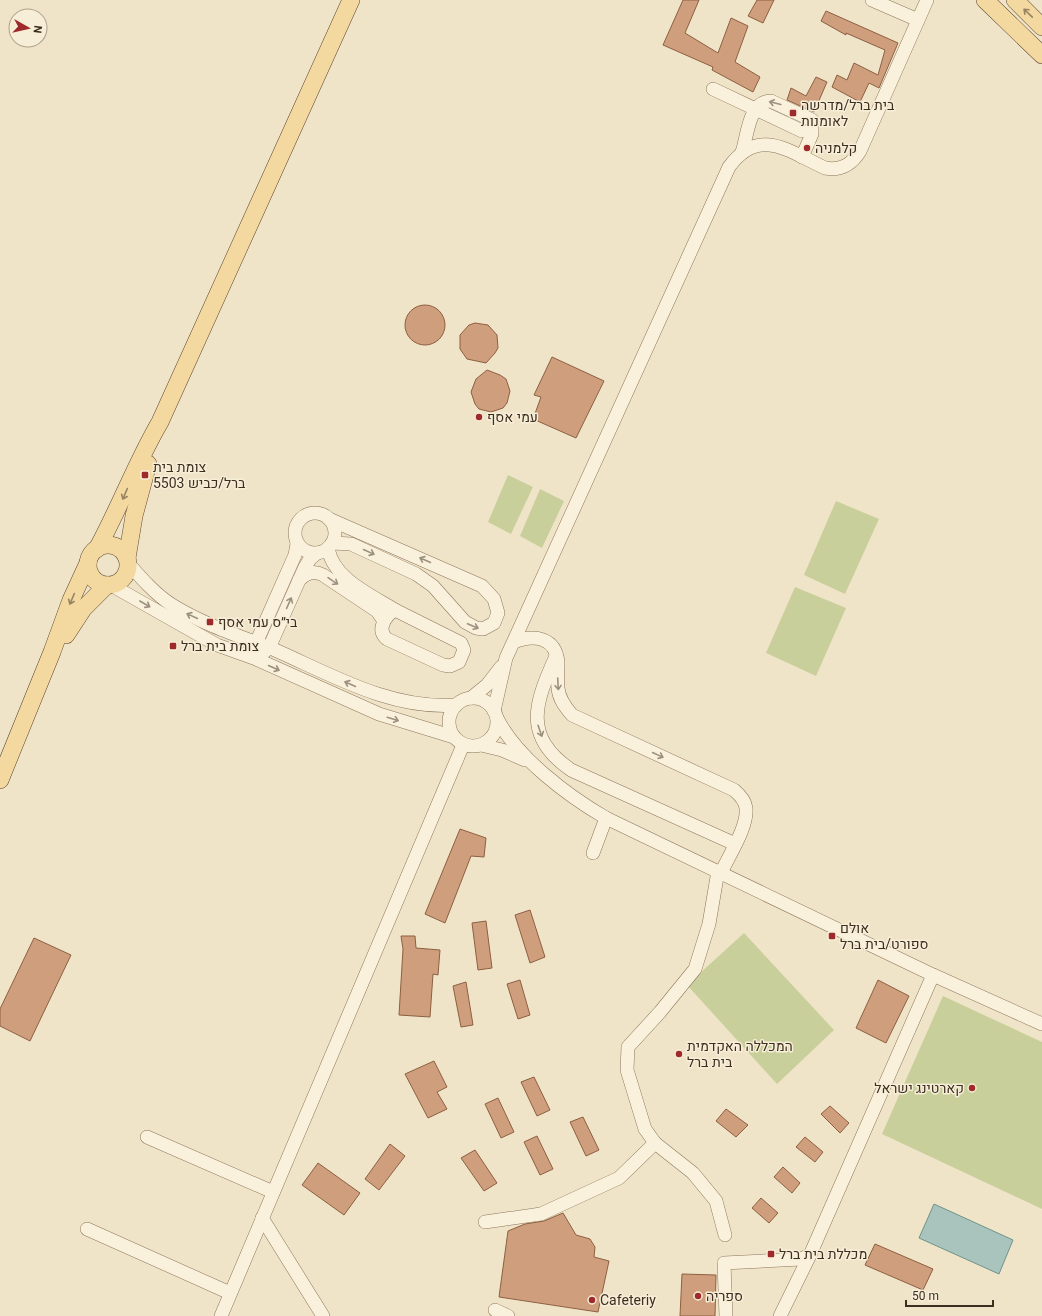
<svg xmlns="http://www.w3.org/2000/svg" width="1042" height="1316" font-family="Georgia,Heebo,serif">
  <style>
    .green { fill: #c9cf9b }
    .water { fill: #a9c4bc; stroke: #6f938a }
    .building { fill: #cf9f7d; stroke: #8d5f41 }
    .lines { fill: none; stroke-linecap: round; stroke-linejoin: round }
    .minor-casing { stroke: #8d765c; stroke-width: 14 }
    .major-casing { stroke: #5b4430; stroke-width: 18 }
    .minor { stroke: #faf1dc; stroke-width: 13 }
    .major { stroke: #f3d9a0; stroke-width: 17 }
    .oneway { stroke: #988460 }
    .oneway2 { stroke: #9c907e }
    .poi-dot { fill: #9e2a2b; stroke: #f7eed8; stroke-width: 1.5 }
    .labels { text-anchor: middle; stroke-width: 3; stroke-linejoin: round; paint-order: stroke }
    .poi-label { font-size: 14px; fill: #3d2e20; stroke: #f7eed8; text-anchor: start }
  </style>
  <rect width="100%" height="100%" fill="#f0e4c8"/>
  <g class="green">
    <polygon points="508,475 533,487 511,534 488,522"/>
    <polygon points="540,489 564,501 542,548 520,536"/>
    <polygon points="836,501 879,519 845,594 804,575"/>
    <polygon points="795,587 846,608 816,676 766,653"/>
    <polygon points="744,933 834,1030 777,1084 687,985"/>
    <polygon points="943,996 1042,1042 1042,1209 882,1134"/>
  </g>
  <polygon class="water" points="934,1204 1013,1240 999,1274 919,1238"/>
  <g class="building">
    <polygon points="683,0 699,0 685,33 718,53 731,18 748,26 735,62 760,77 753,92 712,70 713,67 663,45"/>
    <polygon points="757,0 774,0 763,23 748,16"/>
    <polygon points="826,11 898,43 879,88 869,83 860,102 832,87 837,75 847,80 854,63 878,75 885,50 846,33 846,35 821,21"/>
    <polygon points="816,77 827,82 814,112 787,100 791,88 806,96"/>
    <circle cx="425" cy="325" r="20"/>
    <polygon points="475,323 488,325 497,335 498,348 495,353 486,363 467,359 460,349 460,335 469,325"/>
    <polygon points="552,357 604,381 576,438 533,419 541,397 534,395"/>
    <polygon points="487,370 500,375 506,379 510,391 507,403 503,408 491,412 479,409 475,404 471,392 476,379"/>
    <polygon points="460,829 486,838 484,857 471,856 445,923 425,914"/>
    <polygon points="530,910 545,957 530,963 515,915"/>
    <polygon points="486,921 492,968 478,970 472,923"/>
    <polygon points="401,936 415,936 416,948 440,950 438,975 433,974 430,1017 399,1015 403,949"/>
    <polygon points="34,938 71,955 30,1041 0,1026 0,1009"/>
    <polygon points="520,980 530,1015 518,1019 507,984"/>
    <polygon points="878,980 909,996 886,1043 856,1028"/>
    <polygon points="466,982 473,1025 461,1027 453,986"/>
    <polygon points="434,1061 447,1087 437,1092 447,1109 428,1118 405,1074"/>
    <polygon points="534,1077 550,1110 537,1116 521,1082"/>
    <polygon points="498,1098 514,1132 501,1138 485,1104"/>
    <polygon points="830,1106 849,1123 840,1133 821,1114"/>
    <polygon points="726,1109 748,1125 736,1137 716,1121"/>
    <polygon points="583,1117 599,1150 586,1156 570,1122"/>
    <polygon points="537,1136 553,1169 540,1175 524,1142"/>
    <polygon points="805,1137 823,1152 815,1162 796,1147"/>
    <polygon points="390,1144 405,1156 379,1190 365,1179"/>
    <polygon points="475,1150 497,1183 484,1191 461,1158"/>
    <polygon points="318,1163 360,1193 344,1215 302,1185"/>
    <polygon points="783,1167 800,1183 792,1193 774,1177"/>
    <polygon points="761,1198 778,1213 769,1223 752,1208"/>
    <polygon points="563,1213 576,1235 590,1239 595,1247 594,1257 609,1261 598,1312 499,1297 508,1231 525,1224 544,1221"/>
    <polygon points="875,1244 933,1269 923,1290 865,1265"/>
    <polygon points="682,1274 716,1275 715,1316 680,1316"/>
  </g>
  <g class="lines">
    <defs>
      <g id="minor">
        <polyline points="872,0 918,20"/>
        <polyline points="713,89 802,131"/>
        <path d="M742 152C748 135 748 102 771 101L812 120V134L802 157"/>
        <circle cx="315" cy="533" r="20"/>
        <polyline points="329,519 482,586 494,599 498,613 494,623 483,629 476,628 465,622 433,586 416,574 351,544 332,543"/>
        <path d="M328 548C333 579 371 595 395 610"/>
        <path d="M128 563C141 578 155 594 172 605 204 625 240 636 275 650 332 675 391 710 456 705"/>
        <path d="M299 580C307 573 313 570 323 575L377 611 384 621"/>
        <polyline points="111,585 217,645 256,659 379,714 454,737"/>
        <path d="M395 610 461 643 464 650 459 662 450 666 443 665 387 639C376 630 385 616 395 610Z"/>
        <path d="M514 642C534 634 556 637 558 663 558 671 557 680 558 688 559 699 565 707 572 715L734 790C740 795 745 800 746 808 748 827 729 855 721 873"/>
        <polyline points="256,651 256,643 295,555 297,544"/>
        <polyline points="263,653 269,648 305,567 310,559 317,553"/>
        <path d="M556 656C535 703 522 736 571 770L735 844"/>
        <circle cx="473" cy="722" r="24"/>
        <polyline points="471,698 487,685 501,667"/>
        <path d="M494 711 506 658 729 167C759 126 788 151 825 168 842 171 852 164 860 151L927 0"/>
        <path d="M497 718C516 757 568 796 606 818L933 975 1042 1024"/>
        <polyline points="481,745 502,750 525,760"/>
        <polyline points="593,853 606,818"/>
        <polyline points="718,871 709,924 695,969 660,1012 628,1047 627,1070 645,1129 655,1143 693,1173 716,1201 725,1235"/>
        <polyline points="147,1137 273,1192"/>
        <polyline points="262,1218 323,1316"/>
        <polyline points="485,1222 541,1214 619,1178 655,1143"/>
        <polyline points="87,1229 230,1293"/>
        <polyline points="495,1310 508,1316"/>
        <polyline points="221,1316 463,745"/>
        <polyline points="726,1316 724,1263 801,1259 810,1255"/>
        <polyline points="780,1316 810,1255 933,975"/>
      </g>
      <g id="major">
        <polyline points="985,0 1042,55"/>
        <polyline points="1015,0 1042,27"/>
        <circle cx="108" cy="565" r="20"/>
        <path d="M97 549C120 507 136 463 160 422L351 0"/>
        <polyline points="127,558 134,516 148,464"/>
        <polyline points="66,635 83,609 107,585"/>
        <polyline points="0,780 52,652 71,600 88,563"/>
      </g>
    </defs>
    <use href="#minor" class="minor-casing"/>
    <use href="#major" class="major-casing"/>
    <use href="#minor" class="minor"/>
    <use href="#major" class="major"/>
  </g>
  <defs><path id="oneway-shaft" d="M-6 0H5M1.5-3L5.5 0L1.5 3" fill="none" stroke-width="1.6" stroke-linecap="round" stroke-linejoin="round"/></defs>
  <g class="oneway">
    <use href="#oneway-shaft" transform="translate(1028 13) rotate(-136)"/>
    <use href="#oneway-shaft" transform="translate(125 494) rotate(113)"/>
    <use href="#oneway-shaft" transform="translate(72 599) rotate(113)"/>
  </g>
  <g class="oneway2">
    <use href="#oneway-shaft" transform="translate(775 103) rotate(-166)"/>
    <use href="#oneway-shaft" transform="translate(369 552) rotate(25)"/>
    <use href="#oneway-shaft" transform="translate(425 560) rotate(-156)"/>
    <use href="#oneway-shaft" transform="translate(333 581) rotate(34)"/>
    <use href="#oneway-shaft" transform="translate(289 603) rotate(-66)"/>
    <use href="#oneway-shaft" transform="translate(145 604) rotate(30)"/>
    <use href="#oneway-shaft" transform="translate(192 616) rotate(-155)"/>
    <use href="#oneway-shaft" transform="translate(473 626) rotate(23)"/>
    <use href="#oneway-shaft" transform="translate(274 668) rotate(24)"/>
    <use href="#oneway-shaft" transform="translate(350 684) rotate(-156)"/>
    <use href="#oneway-shaft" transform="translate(558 684) rotate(87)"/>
    <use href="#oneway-shaft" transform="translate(393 719) rotate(17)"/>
    <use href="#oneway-shaft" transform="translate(540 731) rotate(71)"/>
    <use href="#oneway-shaft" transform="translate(658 755) rotate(25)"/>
  </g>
  <g class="poi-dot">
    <rect x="789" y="109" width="8" height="8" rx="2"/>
    <circle cx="807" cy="148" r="4"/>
    <circle cx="479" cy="417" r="4"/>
    <rect x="141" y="471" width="8" height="8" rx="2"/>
    <rect x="206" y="618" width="8" height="8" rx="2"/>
    <rect x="169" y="642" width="8" height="8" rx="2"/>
    <rect x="828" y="932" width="8" height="8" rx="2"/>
    <circle cx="679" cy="1054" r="4"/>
    <circle cx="972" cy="1088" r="4"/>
    <rect x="767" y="1250" width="8" height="8" rx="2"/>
    <circle cx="698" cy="1296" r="4"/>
    <circle cx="592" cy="1300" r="4"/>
  </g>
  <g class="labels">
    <g class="poi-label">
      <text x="801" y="110">בית ברל/מדרשה<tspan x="801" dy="16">לאומנות</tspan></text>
      <text x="815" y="153">קלמניה</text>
      <text x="487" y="422">עמי אסף</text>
      <text x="153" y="472">צומת בית<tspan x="153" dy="16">ברל/כביש 5503</tspan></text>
      <text x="218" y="627">בי״ס עמי אסף</text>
      <text x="181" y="651">צומת בית ברל</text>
      <text x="840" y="933">אולם<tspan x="840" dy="16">ספורט/בית ברל</tspan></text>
      <text x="687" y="1051">המכללה האקדמית<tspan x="687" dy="16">בית ברל</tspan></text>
      <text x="964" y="1093" text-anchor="end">קארטינג ישראל</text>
      <text x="779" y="1259">מכללת בית ברל</text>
      <text x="706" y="1301">ספריה</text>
      <text x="600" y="1305">Cafeteriy</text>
    </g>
  </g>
  <g transform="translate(28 28) rotate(98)"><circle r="19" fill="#f7eed8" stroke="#ada18e"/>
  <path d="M0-3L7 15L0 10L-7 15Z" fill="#9e2a2b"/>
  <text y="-6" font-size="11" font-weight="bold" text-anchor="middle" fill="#3d2e20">N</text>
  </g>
  <path d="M906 1300v6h87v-6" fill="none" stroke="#3d2e20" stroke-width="2"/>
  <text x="912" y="1300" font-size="12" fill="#3d2e20" stroke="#f7eed8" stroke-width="3" paint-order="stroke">50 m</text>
</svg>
